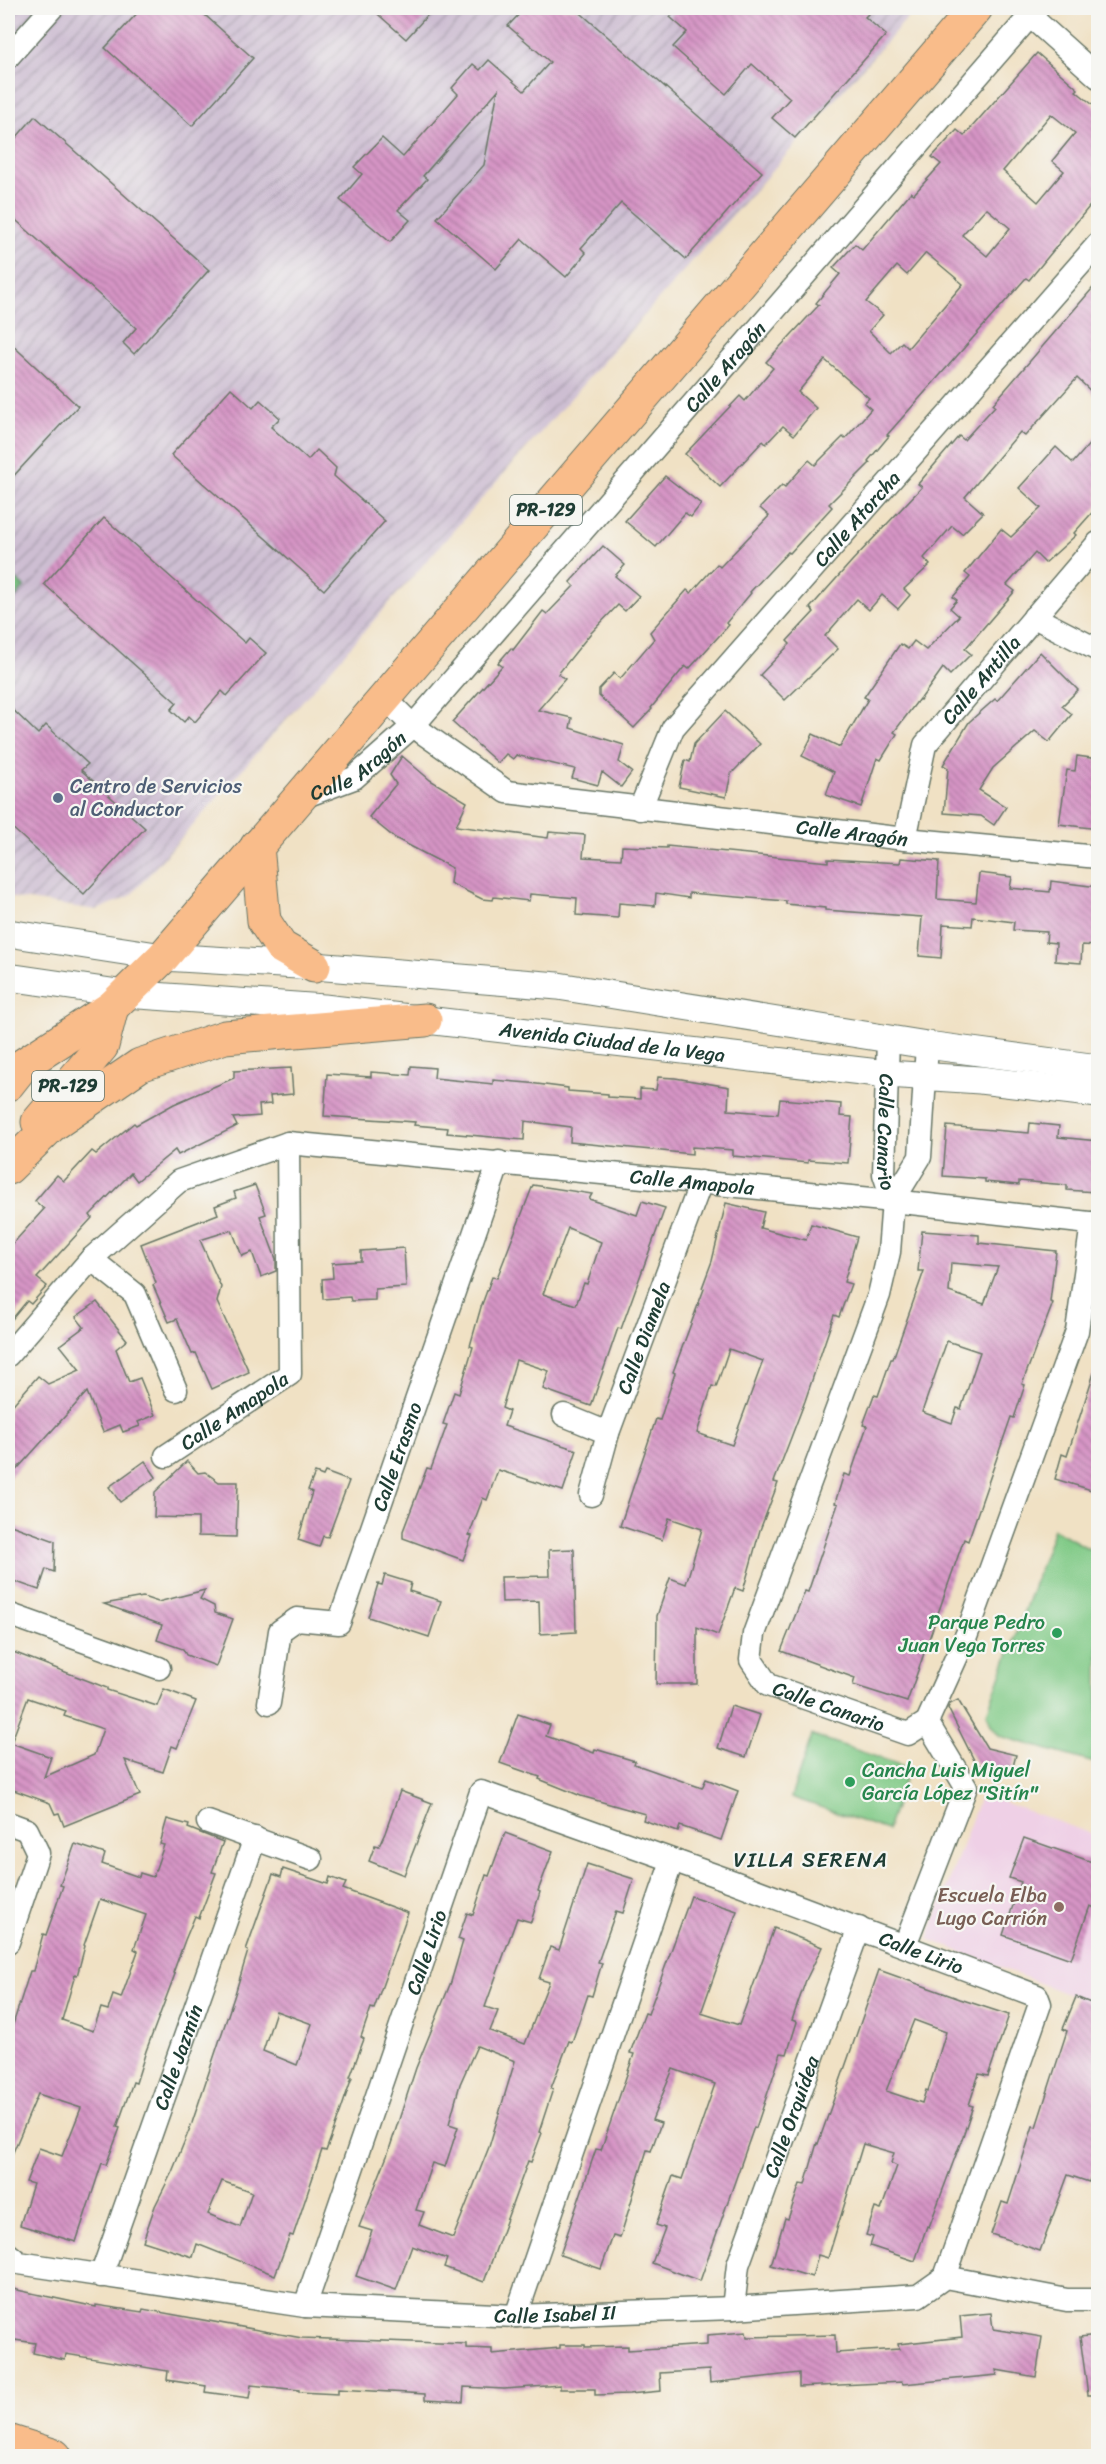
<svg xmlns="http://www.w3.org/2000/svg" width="1106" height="2464" font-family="Sriracha,sans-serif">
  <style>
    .built { fill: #efd0e6 }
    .industrial { fill: url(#industrial-furrows) }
    .park { fill: url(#park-crowns); stroke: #50845e; stroke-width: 1.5 }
    .garden { fill: #82cb88; stroke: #50845e; stroke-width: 1.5 }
    .building { fill: url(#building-back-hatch); fill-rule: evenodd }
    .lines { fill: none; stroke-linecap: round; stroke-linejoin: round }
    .minor-casing { stroke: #687666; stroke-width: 25 }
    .tertiary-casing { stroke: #687666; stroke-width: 29 }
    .primary-casing { stroke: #687666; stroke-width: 35 }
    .motorway-casing { stroke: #687666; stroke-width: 35 }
    .minor { stroke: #fff; stroke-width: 22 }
    .tertiary { stroke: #fff; stroke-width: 27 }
    .primary { stroke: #f9bc8a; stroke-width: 33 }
    .motorway { stroke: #f9bc8a; stroke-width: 33 }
    .service-dot { fill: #5c6f8a; stroke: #f6f6f2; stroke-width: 2 }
    .leisure-dot { fill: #2e9e5b; stroke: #f6f6f2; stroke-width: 2 }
    .education-dot { fill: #8d6e63; stroke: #f6f6f2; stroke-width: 2 }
    .labels { text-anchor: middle; stroke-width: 4.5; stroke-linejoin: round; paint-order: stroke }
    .shield { fill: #f6f6f2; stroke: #60746d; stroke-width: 1.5 }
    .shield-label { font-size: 18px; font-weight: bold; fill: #1f3d34 }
    .street-label { font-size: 20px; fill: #1f3d34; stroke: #f6f6f2 }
    .service-label { font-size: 20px; fill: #4e5e75; stroke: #f6f6f2; text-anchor: start }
    .leisure-label { font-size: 20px; fill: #27864d; stroke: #f6f6f2; text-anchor: end }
    .education-label { font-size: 20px; fill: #785e54; stroke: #f6f6f2; text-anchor: end }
    .neighbourhood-label { font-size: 21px; letter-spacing: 1.5px; fill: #1f3d34; stroke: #f6f6f2 }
  </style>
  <defs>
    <pattern id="industrial-furrows" width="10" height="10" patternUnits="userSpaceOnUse" patternTransform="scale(1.5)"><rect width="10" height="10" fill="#cdbed2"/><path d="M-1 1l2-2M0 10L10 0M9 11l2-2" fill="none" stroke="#a69cab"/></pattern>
    <pattern id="park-crowns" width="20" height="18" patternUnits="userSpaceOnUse" patternTransform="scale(1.5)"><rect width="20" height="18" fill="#82cb88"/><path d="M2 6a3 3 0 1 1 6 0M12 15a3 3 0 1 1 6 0" fill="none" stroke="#6aa670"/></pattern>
    <pattern id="building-back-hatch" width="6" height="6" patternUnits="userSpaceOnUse" patternTransform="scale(1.5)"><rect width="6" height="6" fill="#d694c5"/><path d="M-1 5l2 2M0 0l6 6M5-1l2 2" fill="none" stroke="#ad7aa1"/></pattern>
  </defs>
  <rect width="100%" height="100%" fill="#f6f6f2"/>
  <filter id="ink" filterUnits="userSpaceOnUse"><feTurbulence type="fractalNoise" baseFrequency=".0167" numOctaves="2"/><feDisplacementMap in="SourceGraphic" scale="12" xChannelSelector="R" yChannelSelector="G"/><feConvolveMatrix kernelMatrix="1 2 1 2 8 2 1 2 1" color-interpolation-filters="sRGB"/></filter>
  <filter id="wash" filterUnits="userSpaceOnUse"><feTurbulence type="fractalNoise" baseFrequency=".008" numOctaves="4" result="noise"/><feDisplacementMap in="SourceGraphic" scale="24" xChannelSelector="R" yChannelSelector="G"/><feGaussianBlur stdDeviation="1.35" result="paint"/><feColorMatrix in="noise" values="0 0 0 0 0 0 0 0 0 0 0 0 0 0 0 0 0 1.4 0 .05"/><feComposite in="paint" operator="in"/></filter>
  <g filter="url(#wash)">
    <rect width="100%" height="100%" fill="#f0e1c4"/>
    <polygon class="built" points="981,1794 1098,1836 1098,2006 928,1939"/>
    <polygon class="industrial" points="8,8 916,8 130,896 97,910 8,897"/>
    <polygon class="park" points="8,572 24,587 8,606"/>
    <g class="garden">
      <polygon points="1054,1529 1098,1554 1098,1764 1000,1736 991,1725 987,1713"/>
      <polygon points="812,1735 909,1768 887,1830 791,1797"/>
    </g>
    <g id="blocks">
      <g class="building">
        <polygon points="142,8 197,8 253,58 192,126 105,48"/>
        <polygon points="371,8 434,8 406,39"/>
        <polygon points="525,8 575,8 762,172 686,259 621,203 581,248 586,253 566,277 522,239 496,269 437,218 484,165 498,90 423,176 427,179 398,210 410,220 390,242 340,200 362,174 354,167 382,138 403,157 458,94 452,88 473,64 480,70 489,60 524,91 550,62 508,26"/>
        <polygon points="678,8 874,8 865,17 886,35 795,138 772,118 790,98 752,64 726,94 673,47 687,32 670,17"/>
        <path d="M1037 53 1078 89 1076 91 1098 109V196L1029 280 1026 278 887 435 889 436 868 461 870 463 829 504 832 507 790 553 788 552 750 592 751 593 726 623 729 625 689 669 685 666 651 708 652 709 634 728 599 696V689L614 673 620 679 654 639 650 632 687 590 691 593 717 564 720 567 769 516 760 508 782 485 785 487 809 460 815 465 843 437 845 439 871 409 864 403 869 398 825 360 798 392 816 408 794 435 783 426 766 444 763 441 720 487 685 454 740 396 745 401 773 368 766 362 819 305 816 303 840 274 833 268 855 244 862 250 911 192 914 194 941 164 932 157 957 130 964 136ZM1051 114 1075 133 1052 161 1064 171 1038 202 1003 171ZM986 208 1010 228 987 256 962 235ZM926 253 963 284 908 348 902 342 891 353 869 331 883 315 866 302 897 266 907 275Z"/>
        <polygon points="35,116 209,270 134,354 123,343 136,328 8,213 8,147"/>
        <polygon points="1098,282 1098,398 1077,378 1025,436 1020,432 965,497 983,513 962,534 952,526 924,558 930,565 904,589 910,595 898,609 882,595 869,610 857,599 825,636 838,649 785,700 760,675 790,644 787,641 814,612 810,608 852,561 922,487 918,484 959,436 964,440 995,406 993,404"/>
        <polygon points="8,341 78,406 8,482"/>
        <polygon points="231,388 253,408 260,400 280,418 271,427 308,460 317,450 336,468 334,476 385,521 324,590 171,455"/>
        <polygon points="1098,434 1098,506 1074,533 1076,535 1045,563 1035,553 1007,585 1015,591 965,649 971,654 950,675 943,668 920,700 919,699 894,732 897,734 881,760 877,758 861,807 826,795 834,772 802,756 813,734 840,747 868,699 864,697 900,644 908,649 914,641 926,650 959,616 950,608 957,600 953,597 970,577 965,573 1001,529 1011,537 1041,508 1019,488 1056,447 1073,463"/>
        <polygon points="665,476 701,504 691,517 685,513 656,547 625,521"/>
        <polygon points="104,518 245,643 249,638 266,653 227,696 222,691 195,722 189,716 184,722 171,710 177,703 44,584"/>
        <polygon points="603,546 625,565 615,576 639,596 625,611 618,605 590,634 558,674 565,679 538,710 572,718 570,728 624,745 619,762 632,772 621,787 602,772 598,785 572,778 575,769 516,755 513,759 506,754 498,763 452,722 502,666 498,663 511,648 513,650 543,611 547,614 574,586 570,582"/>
        <polygon points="1040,652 1078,690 1062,706 1072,714 1049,742 1035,731 993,768 979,790 1006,807 994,825 981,816 944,813 948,768 943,765 969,722 995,699 997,701"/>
        <polygon points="8,705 38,734 46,725 88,764 81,770 145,828 84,894 8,824"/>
        <polygon points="725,711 760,744 731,774 726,797 679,787 685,760 690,762 694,744"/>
        <polygon points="402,756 430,780 467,802 456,826 548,838 549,832 585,835 583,857 621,859 622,846 667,848 667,846 828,862 828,859 900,863 901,858 939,861 937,899 976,902 979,873 1012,877 1010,888 1050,892 1051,881 1098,887 1098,946 1082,945 1081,963 1055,961 1056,943 1046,942 1047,932 1013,930 1014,922 973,917 972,926 943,924 941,958 919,956 922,917 825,910 825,908 786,904 786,901 689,893 689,898 656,893 655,906 619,903 618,918 576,915 577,898 530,894 529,901 494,897 493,900 482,899 450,883 452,868 395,838 369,817 396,784 390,775"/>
        <polygon points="1077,756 1098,759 1098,829 1059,824 1067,770 1075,771"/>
        <polygon points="411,1066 435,1068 434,1078 493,1084 493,1080 529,1083 568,1088 568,1091 608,1094 608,1097 640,1099 640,1089 656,1090 658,1077 675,1078 729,1087 728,1110 778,1114 780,1099 841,1104 840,1116 852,1117 848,1163 808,1160 808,1163 733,1156 733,1150 692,1147 692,1154 570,1142 571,1127 525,1121 524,1140 447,1133 448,1128 414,1125 415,1122 324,1116 327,1074 371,1077 371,1072 410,1075"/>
        <polygon points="291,1068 293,1094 270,1096 271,1104 259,1105 260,1116 233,1118 237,1126 178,1155 175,1150 137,1181 131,1173 90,1215 92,1218 37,1278 47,1286 31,1304 27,1301 8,1324 8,1249 44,1209 35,1201 57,1175 64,1181 92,1151 96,1154 134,1123 136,1125 174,1104 234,1078 234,1071"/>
        <polygon points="1030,1123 1059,1126 1058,1137 1098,1141 1095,1192 1067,1190 1067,1185 1019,1181 1019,1185 985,1182 985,1179 943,1176 947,1126 1029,1133"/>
        <polygon points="255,1185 266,1214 260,1216 276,1259 276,1271 261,1277 252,1252 242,1256 232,1230 200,1240 221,1287 217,1302 249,1372 212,1389 196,1353 192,1354 177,1319 169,1322 153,1285 156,1283 141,1244 218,1214 215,1206 236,1198 234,1192"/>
        <path d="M533 1185 592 1194 589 1199 637 1215 642 1201 665 1208 621 1329 618 1328 591 1406 543 1389 549 1371 516 1360 502 1408 509 1411 504 1426 577 1450 563 1491 498 1470 487 1500 483 1498 469 1535 472 1536 463 1560 403 1538V1531L427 1468 431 1469 447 1425 443 1424 454 1392 459 1394 473 1347 470 1346 481 1307 492 1277 497 1278ZM568 1228 601 1242 587 1284 584 1283 576 1305 543 1294Z"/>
        <path d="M726 1203 764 1212 760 1228 806 1240 811 1224 857 1237 844 1282 851 1284 839 1317 834 1315 805 1401 774 1482 778 1483 760 1530 743 1591 735 1588 718 1635 697 1627V1684H656L657 1616 670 1578 686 1584 702 1529 669 1518 662 1540 620 1526 656 1419 660 1420 675 1373 673 1372 704 1289 702 1288 712 1261ZM729 1349 763 1361 732 1445 697 1433 712 1386 716 1387Z"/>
        <path d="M922 1231 979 1235V1243L1056 1251 1050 1302 1053 1303 1022 1384 1025 1385 1014 1418 1011 1417 968 1541 964 1539 907 1702 853 1685 855 1678 781 1651 805 1591 808 1592 838 1504 835 1503 844 1474 850 1476 867 1426 863 1425 874 1395 878 1396 891 1359H893L924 1271H918ZM951 1263 998 1267 984 1304 949 1292ZM947 1341 980 1352 961 1409 957 1408 952 1423 922 1412Z"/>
        <polygon points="404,1248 406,1287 375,1289 375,1300 351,1301 350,1297 323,1299 322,1279 333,1278 332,1263 361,1261 361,1251"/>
        <polygon points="97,1302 127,1340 116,1349 129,1382 140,1378 155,1415 138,1422 140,1426 123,1432 120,1425 103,1432 87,1392 8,1479 8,1410 38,1376 48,1384 80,1370 60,1345 84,1327 76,1317"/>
        <polygon points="1094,1373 1098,1374 1098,1492 1055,1479 1062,1454 1067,1456"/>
        <polygon points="145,1461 156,1477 120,1502 109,1487"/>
        <polygon points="187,1461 198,1473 205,1472 219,1482 238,1482 236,1537 198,1536 198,1518 154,1517 155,1492"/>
        <polygon points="325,1472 349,1481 328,1537 323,1536 319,1547 298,1540 312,1492 308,1490 315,1473 323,1476"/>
        <polygon points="8,1524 55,1541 54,1572 46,1569 39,1590 8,1579"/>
        <polygon points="574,1549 576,1632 540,1634 539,1601 502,1602 501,1577 550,1576 549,1550"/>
        <polygon points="385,1575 411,1583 409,1591 441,1601 429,1637 368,1617 378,1584 382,1585"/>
        <polygon points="205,1590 200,1599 214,1606 215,1613 233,1619 216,1666 186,1655 183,1649 157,1640 162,1625 104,1604 143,1597 158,1602"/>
        <path d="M8 1650 107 1688V1690L157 1706 164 1689 196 1701 177 1748 172 1746 163 1772 125 1760 140 1795 64 1826 59 1813 55 1814 50 1803 8 1788ZM28 1698 66 1711 64 1716 103 1729 94 1755 44 1777 51 1757 11 1743Z"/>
        <polygon points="958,1700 987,1748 1016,1755 1011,1774 976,1764 948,1708 950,1704"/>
        <polygon points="731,1706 760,1715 746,1757 718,1748"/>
        <polygon points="518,1714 550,1725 546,1736 594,1753 595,1749 635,1761 634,1764 702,1788 706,1779 738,1791 721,1840 680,1826 678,1832 643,1820 645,1814 581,1796 539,1779 540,1777 500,1763"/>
        <polygon points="400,1791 432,1803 404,1875 369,1861 375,1845 379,1846 385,1833"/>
        <path d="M167 1819 189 1825 188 1828 223 1842 212 1872 216 1873 199 1918 195 1916 185 1940 173 1973 175 1974 146 2051 136 2083 133 2082 117 2127 120 2128 106 2165 102 2163 76 2242 20 2225 33 2184 26 2182 39 2148 62 2156 81 2108 38 2094 8 2164V2040L30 1971H33L43 1934 46 1935 63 1886 60 1885 75 1844 105 1854 102 1864 139 1877 140 1873 153 1877 164 1845 160 1844ZM100 1899 146 1915 134 1949 138 1951 121 1998 113 1995 108 2010 101 2008 93 2031 62 2020 75 1975 77 1976 85 1946 84 1945Z"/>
        <path d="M505 1833 553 1851 538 1891 540 1892 531 1922 517 1918 485 2007 498 2011 490 2031 525 2044 549 1982 539 1979 550 1947 559 1950 587 1864 634 1879 623 1913 616 1911 598 1962 602 1963 592 1996 588 1995 572 2042 569 2041 551 2088 553 2089 539 2132 542 2133 531 2162 528 2161 484 2282 444 2267 447 2259 412 2246 396 2290 356 2276 372 2231 359 2227 387 2156 416 2068 451 1982 463 1941 458 1939 467 1913 473 1915 486 1875 489 1876ZM477 2046 515 2061 489 2147 453 2238 419 2225 424 2212 416 2210 432 2163 445 2167 458 2127 449 2124 460 2084Z"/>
        <polygon points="1024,1838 1098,1864 1098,1909 1090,1906 1071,1959 1003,1935 1021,1882 1009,1878"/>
        <path d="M283 1869 328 1884 330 1877 346 1883 343 1889 408 1913 374 2009 371 2008 361 2037 364 2039 350 2077H352L341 2110 326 2151 322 2150 293 2236 290 2235 275 2275 197 2244 193 2257 143 2241 155 2206 172 2172 192 2123 235 1994 248 1951 246 1950 273 1874 281 1877ZM276 2011 312 2024 297 2065 263 2051ZM222 2181 252 2192 240 2227 208 2214Z"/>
        <polygon points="691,1896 737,1911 701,2013 739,2025 774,1928 822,1947 806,1980 792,2020 797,2022 787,2054 781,2053 756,2128 754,2127 700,2281 652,2263 665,2228 656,2225 673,2176 682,2179 715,2084 673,2069 652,2120 661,2123 651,2151 647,2150 620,2238 613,2236 601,2269 560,2255 596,2149 601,2150 634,2054 630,2053 645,2013 648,2014"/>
        <path d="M879 1970 960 1999 1009 2015 988 2076 979 2074 969 2105 973 2106 963 2136 929 2227 927 2226 915 2261 870 2246 873 2237 866 2235 875 2208 881 2210 897 2166 891 2163 894 2153 863 2144 828 2258 818 2255 812 2277 771 2265 785 2218 788 2219 800 2184 805 2185 817 2143 818 2144ZM914 2020 946 2032 928 2091 926 2090 922 2103 886 2091Z"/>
        <polygon points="1076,1997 1098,2006 1098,2154 1089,2182 1068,2175 1040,2251 991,2234 1002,2202 1008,2204 1033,2126 1036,2127 1067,2031 1063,2029"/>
        <polygon points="8,2288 96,2307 96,2305 142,2312 143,2309 302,2338 466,2344 466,2348 492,2349 492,2354 560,2348 560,2345 585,2345 585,2347 628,2346 628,2350 707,2345 707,2335 746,2332 747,2337 835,2335 836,2353 899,2349 898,2344 962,2337 960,2316 991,2313 993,2329 1042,2337 1036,2377 996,2370 997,2375 903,2384 902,2382 799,2387 799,2373 710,2383 709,2370 660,2373 661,2391 629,2394 595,2395 595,2389 560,2389 560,2385 504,2389 464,2387 463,2402 425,2400 425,2394 338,2389 338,2394 299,2392 299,2390 251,2385 249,2398 205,2392 206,2386 167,2380 168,2371 66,2354 65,2360 33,2353 35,2343 8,2339"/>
        <polygon points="1098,2335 1098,2395 1088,2395 1080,2337"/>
      </g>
    </g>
  </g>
  <g filter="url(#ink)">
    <use href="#blocks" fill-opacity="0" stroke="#687666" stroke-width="1.5"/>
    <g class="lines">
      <defs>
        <g id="minor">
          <polyline points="1030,16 1098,77"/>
          <polyline points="8,57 52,8"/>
          <polyline points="1034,617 1098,650"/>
          <path id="s1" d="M385 698 413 726 507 792 905 839 1098 857"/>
          <path id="s2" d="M303 797 354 778 413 726 1037 8"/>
          <path id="s3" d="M640 809 673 728 1098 244"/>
          <path id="s4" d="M905 839 925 745 1098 543"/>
          <path id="s5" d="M888 1038 884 1174 893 1201 889 1252 879 1295 754 1634 751 1660 768 1685 908 1734 927 1722 967 1634 1077 1331 1092 1223"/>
          <polyline points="893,1201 920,1157 927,1045"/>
          <polyline points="91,1259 135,1294 176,1390"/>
          <path id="s6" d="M8 1355 91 1259 179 1181 288 1143 893 1201 1098 1224"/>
          <polyline points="564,1415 608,1433"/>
          <path id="s7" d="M166 1456 290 1374 288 1143"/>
          <path id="s8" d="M591 1495 608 1433 701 1182"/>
          <polyline points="8,1614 159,1668"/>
          <path id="s9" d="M269 1703 280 1631 297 1619 339 1623 499 1162"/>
          <polyline points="208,1822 311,1859"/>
          <polyline points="8,1823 27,1830 38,1853 8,1942"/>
          <polyline points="905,1945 966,1787 927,1722"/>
          <path id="s10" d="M8 2254 19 2263 305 2306 516 2316 733 2308 918 2296 945 2277 1067 2300H1098"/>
          <path id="s11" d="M101 2276 255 1838"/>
          <path id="s12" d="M305 2306 481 1792 734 1882 1037 1996 1040 2004 945 2277"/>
          <path id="s13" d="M733 2308 738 2265 859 1928"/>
          <polyline points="516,2316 672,1861"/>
        </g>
        <g id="tertiary">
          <polyline points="8,933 163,957 314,966 558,986 927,1045 1098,1068"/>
          <path id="s14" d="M8 977 125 994 324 1008 887 1074 980 1080 1098 1094"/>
        </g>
        <g id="primary">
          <polyline points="257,846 264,921 281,947 314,966"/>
          <polyline points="8,1084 23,1065 112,1007 163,957 976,8"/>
          <polyline points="38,1122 102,1046 112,1007"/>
          <polyline points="8,1168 51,1126 140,1065 225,1037 425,1020"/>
        </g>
        <polyline id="motorway" points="8,2441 55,2456"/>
      </defs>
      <use href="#minor" class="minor-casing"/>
      <use href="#tertiary" class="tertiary-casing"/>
      <use href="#primary" class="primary-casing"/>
      <use href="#motorway" class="motorway-casing"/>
      <use href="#minor" class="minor"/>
      <use href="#tertiary" class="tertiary"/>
      <use href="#primary" class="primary"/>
      <use href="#motorway" class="motorway"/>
    </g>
  </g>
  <circle class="service-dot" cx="58" cy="798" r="6"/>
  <g class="leisure-dot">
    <circle cx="1057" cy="1633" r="6"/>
    <circle cx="850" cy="1782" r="6"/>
  </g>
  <circle class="education-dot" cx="1059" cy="1907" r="6"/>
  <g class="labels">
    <g class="shield">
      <rect x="510" y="495" width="72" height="30" rx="4.5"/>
      <rect x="32" y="1071" width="72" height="30" rx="4.5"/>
    </g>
    <g class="shield-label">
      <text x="546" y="516">PR-129</text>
      <text x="68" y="1092">PR-129</text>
    </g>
    <g class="street-label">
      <text dy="7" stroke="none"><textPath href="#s2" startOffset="609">Calle Aragón</textPath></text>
      <text dy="7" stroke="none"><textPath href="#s3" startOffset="366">Calle Atorcha</textPath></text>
      <text dy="7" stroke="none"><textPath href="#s4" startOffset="182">Calle Antilla</textPath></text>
      <text dy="7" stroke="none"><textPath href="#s2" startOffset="64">Calle Aragón</textPath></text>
      <text dy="7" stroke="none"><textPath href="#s1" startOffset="502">Calle Aragón</textPath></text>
      <text dy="7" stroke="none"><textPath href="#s14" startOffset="608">Avenida Ciudad de la Vega</textPath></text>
      <text dy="7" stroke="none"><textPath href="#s5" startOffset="94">Calle Canario</textPath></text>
      <text dy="7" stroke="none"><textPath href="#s6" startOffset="766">Calle Amapola</textPath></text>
      <text dy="7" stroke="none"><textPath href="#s8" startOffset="166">Calle Diamela</textPath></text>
      <text dy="7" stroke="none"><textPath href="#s7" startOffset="82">Calle Amapola</textPath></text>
      <text dy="7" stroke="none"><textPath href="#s9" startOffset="312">Calle Erasmo</textPath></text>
      <text dy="7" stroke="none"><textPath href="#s5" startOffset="742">Calle Canario</textPath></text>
      <text dy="7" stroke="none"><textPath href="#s12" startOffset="1012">Calle Lirio</textPath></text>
      <text dy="7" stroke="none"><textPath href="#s12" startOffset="374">Calle Lirio</textPath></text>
      <text dy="7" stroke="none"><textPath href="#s11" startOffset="232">Calle Jazmín</textPath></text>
      <text dy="7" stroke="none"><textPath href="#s13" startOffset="201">Calle Orquídea</textPath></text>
      <text dy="7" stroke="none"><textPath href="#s10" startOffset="554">Calle Isabel II</textPath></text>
    </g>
    <g class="service-label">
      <text x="70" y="793">Centro de Servicios<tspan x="70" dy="23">al Conductor</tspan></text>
    </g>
    <g class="leisure-label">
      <text x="1045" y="1629">Parque Pedro<tspan x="1045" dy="23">Juan Vega Torres</tspan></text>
      <text x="862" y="1777" text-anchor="start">Cancha Luis Miguel<tspan x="862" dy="23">García López "Sitín"</tspan></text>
    </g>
    <g class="education-label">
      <text x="1047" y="1902">Escuela Elba<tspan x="1047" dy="23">Lugo Carrión</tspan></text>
    </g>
    <g class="neighbourhood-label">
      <text x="811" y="1867">VILLA SERENA</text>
    </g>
  </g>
  <rect width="1106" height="2464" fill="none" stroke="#f6f6f2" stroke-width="30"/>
</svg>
